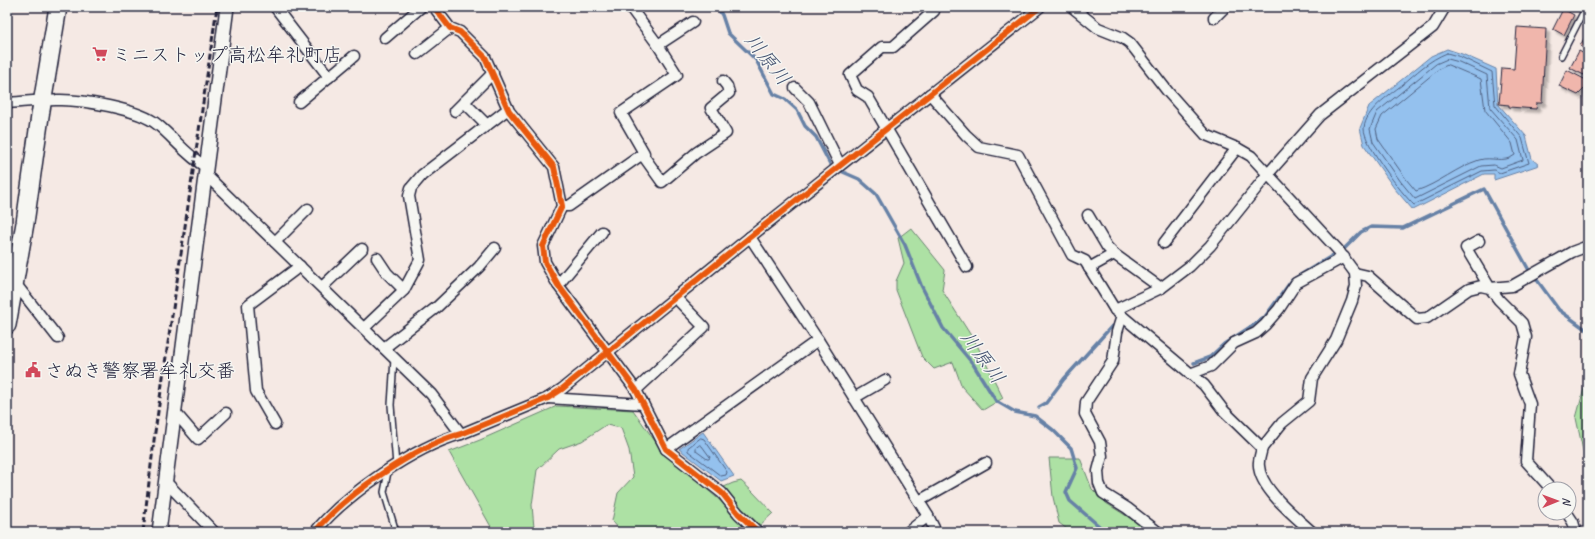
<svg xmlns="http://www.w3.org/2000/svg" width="1595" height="539" font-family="Caveat,'Klee One',sans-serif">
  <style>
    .green { fill: #ade1a4; stroke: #688270 }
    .water { fill: #94c1ee; stroke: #6681a6 }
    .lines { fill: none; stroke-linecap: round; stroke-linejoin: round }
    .shore { stroke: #506283; stroke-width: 1 }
    .stream { stroke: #6681a6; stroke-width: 3.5 }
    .building { fill: #f0b6ac; stroke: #22223b; filter: url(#shadow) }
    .service-casing { stroke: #22223b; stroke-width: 8 }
    .minor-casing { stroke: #22223b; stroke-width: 13 }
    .tertiary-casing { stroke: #22223b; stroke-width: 16 }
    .trunk-casing { stroke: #22223b; stroke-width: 20 }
    .service { stroke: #f6f6f2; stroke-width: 5 }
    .minor { stroke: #f6f6f2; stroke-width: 10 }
    .tertiary { stroke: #f6f6f2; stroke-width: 13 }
    .trunk { stroke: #f6f6f2; stroke-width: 17 }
    .rail { stroke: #22223b; stroke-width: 3; stroke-dasharray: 6 3; stroke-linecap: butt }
    .cycleway-casing { stroke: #f6f6f2; stroke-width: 8 }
    .cycleway { stroke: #e8590c; stroke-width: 6 }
    .labels { text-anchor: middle; stroke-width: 3; stroke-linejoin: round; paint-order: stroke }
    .poi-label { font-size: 19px; fill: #22223b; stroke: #f6f6f2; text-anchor: start }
    .water-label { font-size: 20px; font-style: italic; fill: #445271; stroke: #f6f6f2 }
  </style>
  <defs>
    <filter id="shadow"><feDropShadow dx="3.5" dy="3.5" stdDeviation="1" flood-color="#0004"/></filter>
  </defs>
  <rect width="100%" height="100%" fill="#f5e9e4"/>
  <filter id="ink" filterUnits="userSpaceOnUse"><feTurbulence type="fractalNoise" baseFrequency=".025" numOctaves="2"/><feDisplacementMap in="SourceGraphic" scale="8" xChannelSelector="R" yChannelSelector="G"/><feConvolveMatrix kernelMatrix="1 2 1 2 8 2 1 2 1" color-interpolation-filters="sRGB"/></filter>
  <g filter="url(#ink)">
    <g class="green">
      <polygon points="911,228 945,270 942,290 977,345 1003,398 983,410 962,387 953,362 934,369 922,357 896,290 896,281 904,263 898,238"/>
      <polygon points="1588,374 1588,474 1576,418"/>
      <polygon points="557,406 633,410 662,451 723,503 751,532 622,532 612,521 618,493 633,477 629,450 621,428 606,425 582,441 559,449 537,470 532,505 534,528 542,532 494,532 449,452 480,440"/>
      <polygon points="1049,458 1080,458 1092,489 1106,503 1152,532 1071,532 1059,523 1053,497"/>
      <polygon points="741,481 752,491 773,513 758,527 727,495 724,487 733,483"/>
    </g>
    <g class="water">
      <polygon points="1447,49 1462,54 1496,69 1498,104 1526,136 1532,159 1539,165 1494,180 1494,174 1484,174 1413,210 1394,188 1364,145 1360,128 1369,106 1431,56"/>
      <polygon points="703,432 734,476 721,481 679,449"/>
    </g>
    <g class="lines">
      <g class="shore">
        <path d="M1447 53 1461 57 1492 72 1495 105 1522 138 1529 163 1500 173 1494 170 1482 171 1414 205C1402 194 1363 143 1364 128 1366 110 1388 96 1402 85 1416 73 1429 60 1447 53Z"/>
        <polygon points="1448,59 1459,62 1487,75 1490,108 1518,140 1523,160 1501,168 1494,165 1481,166 1415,199 1401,182 1373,142 1370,129 1377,112 1436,64"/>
        <path d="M1448 65 1481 79 1485 110 1512 143 1515 155C1503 164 1492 156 1479 160 1457 167 1438 184 1416 191L1406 179 1378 139 1376 129 1382 116 1439 69Z"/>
        <polygon points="701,438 704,439 727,472 726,475 721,476 688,451 688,448"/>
        <polygon points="700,445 702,446 710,457 709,459 707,459 696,451 696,448"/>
      </g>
      <g class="stream">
        <polyline points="717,7 722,15 728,33 756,60 774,94 785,99 797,110 805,126 816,137 830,164"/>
        <polyline points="843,172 859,179 876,194 905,245 921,285 943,328 973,364 996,401 1015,412 1035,416 1053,430 1071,448 1077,468 1066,492 1070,501 1106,532"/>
        <polyline points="1537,280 1559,310 1588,331"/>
        <polyline points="1194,363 1210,357 1224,344 1264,318 1292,280 1345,248 1361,232 1371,227 1403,228 1484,189 1530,272"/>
        <polyline points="1039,407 1046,403 1064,379 1112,326"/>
      </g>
    </g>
    <g class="building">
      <polygon points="1563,9 1574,15 1564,35 1553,29"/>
      <polygon points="1517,27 1546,29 1542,103 1537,103 1536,109 1509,107 1509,105 1499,104 1502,68 1514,69"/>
      <polygon points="1588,31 1588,51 1580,46"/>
      <polygon points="1579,51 1588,56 1588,68 1584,75 1570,68"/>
      <polygon points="1567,70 1588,81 1588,85 1578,95 1559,86"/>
    </g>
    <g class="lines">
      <defs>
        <g id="service">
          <polyline points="1561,56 1586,7"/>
          <polyline points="394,359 391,405 396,465"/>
          <polyline points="388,472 384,492 396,532"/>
        </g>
        <g id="minor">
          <polyline points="275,7 329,77"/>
          <polyline points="434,7 450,28 460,32 485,57 509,111 554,167 562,206 543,246 545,262 558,285 636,390 666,449 722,493 738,513 758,532"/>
          <polyline points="933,7 934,11 893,47 882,47 850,75 857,90 868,97 967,267"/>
          <polyline points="1072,7 1098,28 1123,38 1130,43 1168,92 1206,135 1237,148 1251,156 1338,250 1355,273 1356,286 1352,301 1336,340 1312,378 1309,401 1282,423 1262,448"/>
          <polyline points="1214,18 1225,7"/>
          <polyline points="385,38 421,7"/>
          <polyline points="658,45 693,22"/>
          <polyline points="417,54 450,28"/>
          <polyline points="795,88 809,102 840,165"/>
          <path d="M930 94 966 135 979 147 1018 155 1072 255 1085 261 1115 310 1204 385 1224 411 1262 448C1261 453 1258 461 1259 466 1260 489 1296 517 1312 532"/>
          <polyline points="299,102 354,56"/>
          <polyline points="464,102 487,125"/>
          <path d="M7 103C23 102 40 100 56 100 80 99 140 109 158 125 175 139 187 156 206 167"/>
          <polyline points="455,111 493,73"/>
          <polyline points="642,154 662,182 696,153 726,133 711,108 729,93 727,86 723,81"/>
          <polyline points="205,174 431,394 461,434"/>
          <polyline points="562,206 569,206 644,153 621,113 677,75 658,45 630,7"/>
          <polyline points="1088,215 1107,247 1114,254 1161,288"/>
          <polyline points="750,237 818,340 928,516 936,532"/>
          <polyline points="1479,241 1466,248 1490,288 1512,286 1572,252 1588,246"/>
          <polyline points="275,242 308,209"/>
          <polyline points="1164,243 1237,148"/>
          <polyline points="377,258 387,273 404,290"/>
          <polyline points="1089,268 1114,254"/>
          <polyline points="1355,273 1368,276 1417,319 1427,318 1469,289 1481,286 1490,288 1499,300 1522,323 1526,337 1519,374 1530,404 1526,461 1551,489"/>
          <polyline points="15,283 58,338"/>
          <polyline points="558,285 602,232"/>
          <polyline points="322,287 362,249"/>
          <polyline points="1115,310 1161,288 1190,266 1210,246 1267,175 1320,115 1433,27 1445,7"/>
          <polyline points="1122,316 1117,332 1113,361 1086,402 1085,414 1100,442 1102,456 1098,471 1099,483 1103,493 1127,508 1158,532"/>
          <polyline points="364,328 404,290 420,260 409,196 411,188 422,175 508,109"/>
          <polyline points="384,348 437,307 479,267 495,248"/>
          <polyline points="1190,374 1211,366 1234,343 1256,333 1265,325 1279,309 1296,283 1344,257"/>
          <polyline points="636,390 704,327 676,298"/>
          <polyline points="548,398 643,404"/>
          <polyline points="854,398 885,380"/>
          <polyline points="174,411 198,439 226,413"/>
          <polyline points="275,424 256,391 248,305 300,266"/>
          <polyline points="666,449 818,340"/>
          <polyline points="165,481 214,532"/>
          <polyline points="919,501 986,463"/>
          <polyline points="1567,513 1573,522 1576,532"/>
          <path d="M315 532C345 495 414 447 461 434L548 398 562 389 750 237 1040 7"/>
          <polyline points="908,532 928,516"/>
        </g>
        <polyline id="tertiary" points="159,532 227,7"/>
        <polyline id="trunk" points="7,325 25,223 40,116 58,7"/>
      </defs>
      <use href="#service" class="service-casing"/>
      <use href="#minor" class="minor-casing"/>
      <use href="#tertiary" class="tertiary-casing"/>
      <use href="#trunk" class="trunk-casing"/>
      <use href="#service" class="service"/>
      <use href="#minor" class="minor"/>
      <use href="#tertiary" class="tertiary"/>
      <use href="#trunk" class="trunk"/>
      <polyline class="rail" points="143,532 155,432 217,7"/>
      <defs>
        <g id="cycleway">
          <polyline points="434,7 450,28 460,32 485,57 509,111 554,167 562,206 543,246 545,262 558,285 636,390 666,449 722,493 738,513 758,532"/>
          <path d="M315 532C345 495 414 447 461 434L548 398 562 389 750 237 1040 7"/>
        </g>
      </defs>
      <use href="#cycleway" class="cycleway-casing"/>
      <use href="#cycleway" class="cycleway"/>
    </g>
  </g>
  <defs>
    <symbol id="supermarket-bare" viewBox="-9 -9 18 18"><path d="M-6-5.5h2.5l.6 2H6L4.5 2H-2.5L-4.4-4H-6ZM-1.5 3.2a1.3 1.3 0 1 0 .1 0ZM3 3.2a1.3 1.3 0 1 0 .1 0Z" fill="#d1495b" stroke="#f6f6f2" stroke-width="2.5" paint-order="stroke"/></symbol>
    <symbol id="civic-bare" viewBox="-9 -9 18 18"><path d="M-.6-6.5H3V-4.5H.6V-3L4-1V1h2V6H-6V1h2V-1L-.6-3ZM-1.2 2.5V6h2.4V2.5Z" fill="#d1495b" stroke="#f6f6f2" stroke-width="2.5" paint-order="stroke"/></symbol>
  </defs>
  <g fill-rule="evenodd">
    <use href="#supermarket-bare" x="89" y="43" width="22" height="22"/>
    <use href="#civic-bare" x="22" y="359" width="22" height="22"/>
  </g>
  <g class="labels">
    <g class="poi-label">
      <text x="112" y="61">ミニストップ高松牟礼町店</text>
      <text x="45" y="377">さぬき警察署牟礼交番</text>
    </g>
    <g class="water-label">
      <text transform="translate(768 59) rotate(51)" y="7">川原川</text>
      <text transform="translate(983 357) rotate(54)" y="7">川原川</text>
    </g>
  </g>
  <rect width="1595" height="539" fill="none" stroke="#f6f6f2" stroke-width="24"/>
  <rect x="12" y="12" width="1571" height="515" fill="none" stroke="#22223b" stroke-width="1.5" filter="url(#ink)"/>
  <g transform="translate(1557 501) rotate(89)"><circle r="19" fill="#f6f6f2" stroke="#a1a1a9"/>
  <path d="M0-3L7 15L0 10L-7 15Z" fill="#d1495b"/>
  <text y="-6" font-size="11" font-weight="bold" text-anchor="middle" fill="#22223b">N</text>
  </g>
</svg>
